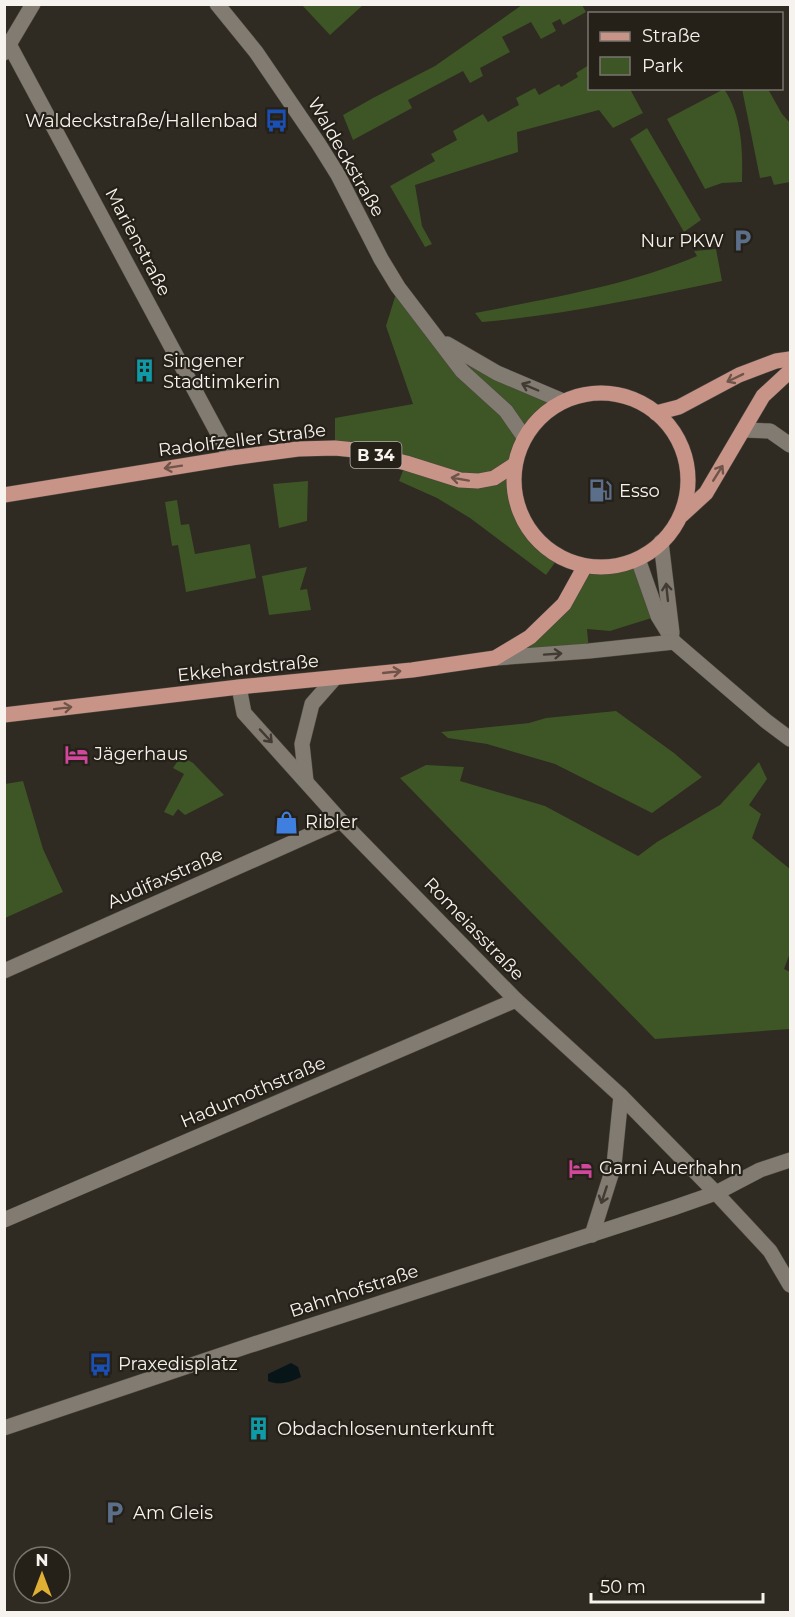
<svg xmlns="http://www.w3.org/2000/svg" width="795" height="1617" font-family="Montserrat,sans-serif">
  <style>
    .green { fill: #3e5525 }
    .water { fill: #071519 }
    .lines { fill: none; stroke-linecap: round; stroke-linejoin: round }
    .street-casing { stroke: #4d4841; stroke-width: 16 }
    .secondary-casing { stroke: #4d4841; stroke-width: 16 }
    .primary-casing { stroke: #4d4841; stroke-width: 16 }
    .street { stroke: #817b71; stroke-width: 15 }
    .secondary { stroke: #817b71; stroke-width: 15 }
    .primary { stroke: #c99488; stroke-width: 15 }
    .oneway { stroke: #6f544a }
    .oneway2 { stroke: #413b33 }
    .labels { text-anchor: middle; stroke-width: 4.5; stroke-linejoin: round; paint-order: stroke }
    .shield { fill: #252018; stroke: #b7b3ad; stroke-width: 1.5 }
    .shield-label { font-size: 16px; font-weight: bold; fill: #f6f2ed }
    .poi-label { font-size: 18px; fill: #f6f2ed; stroke: #252018; text-anchor: start }
    .street-label { font-size: 18px; fill: #f6f2ed; stroke: #252018 }
  </style>
  <rect width="100%" height="100%" fill="#2f2a22"/>
  <g class="green">
    <polygon points="302,5 363,5 330,35"/>
    <polygon points="522,5 582,5 586,12 563,25 560,19 552,23 556,31 541,39 531,22 502,37 510,52 480,68 483,76 470,83 463,71 408,100 412,108 353,140 343,115 373,98 435,66"/>
    <polygon points="589,65 590,88 630,89 643,113 613,128 599,110 517,132 518,152 415,185 422,226 432,244 425,247 390,186 435,161 431,154 457,140 453,131 483,114 488,122 519,105 516,98 535,88 539,95 559,84 561,87 578,77 576,73"/>
    <path d="M724 89C742 115 743 152 742 182L722 183 705 189 667 119Z"/>
    <polygon points="742,89 768,89 782,114 790,123 790,182 774,185 771,176 760,178"/>
    <polygon points="647,128 701,220 684,232 630,139"/>
    <path d="M716 249 722 281C642 298 563 315 482 322L475 313C550 298 626 286 697 256L694 251Z"/>
    <path d="M398 287 434 335 563 401C555 406 546 411 540 417 507 452 505 504 537 540 543 547 552 552 559 557L546 575 470 518 437 498 399 481 406 463 335 448V418L413 404 386 326Z"/>
    <polygon points="308,481 307,521 279,528 273,484"/>
    <polygon points="177,500 181,525 189,524 195,554 250,544 256,578 186,592 178,545 172,546 165,502"/>
    <polygon points="638,559 658,616 610,631 587,629 589,651 495,658 530,637 585,566 610,566"/>
    <polygon points="307,567 300,590 307,589 311,610 269,615 262,576"/>
    <polygon points="616,711 674,753 702,777 652,813 555,764 487,744 448,738 441,732 529,723 546,718"/>
    <polygon points="188,760 193,763 224,795 185,815 178,809 173,816 164,812 184,774 173,768 177,762"/>
    <polygon points="759,762 767,779 749,805 761,814 752,838 790,869 790,953 784,969 790,972 790,1029 655,1039 400,778 426,765 464,767 460,781 545,806 638,856 657,842 720,805"/>
    <polygon points="23,781 43,849 63,892 5,918 5,784"/>
  </g>
  <path class="water" d="M291 1363 298 1367 301 1377C290 1382 280 1386 268 1381V1374Z"/>
  <g class="lines">
    <defs>
      <g id="street">
        <polyline points="217,4 256,52 318,143 338,175 381,259 398,287 462,371 506,411 524,437"/>
        <polyline points="10,46 231,458"/>
        <polyline points="447,344 497,373 563,401"/>
        <polyline points="744,430 770,431 790,445"/>
        <polyline points="661,542 672,633"/>
        <polyline points="638,559 658,616 674,642 766,721 790,739"/>
        <polyline points="495,658 589,651 674,642"/>
        <polyline points="239,687 244,713 341,821 516,1000 621,1096 716,1193 770,1251 790,1285"/>
        <polyline points="306,781 302,744 312,704 334,679"/>
        <polyline points="4,971 341,821"/>
        <polyline points="4,1220 516,1000"/>
        <polyline points="592,1235 614,1165 621,1096"/>
      </g>
      <g id="secondary">
        <polyline points="4,53 33,4"/>
        <polyline points="4,1428 248,1346 673,1208 716,1193 760,1170 790,1160"/>
      </g>
      <g id="primary">
        <circle cx="601" cy="480" r="87"/>
        <polyline points="656,413 679,407 739,375 776,361 790,359"/>
        <polyline points="4,495 231,458 298,449 335,448 355,450 406,463 460,480 478,481 494,478 514,465"/>
        <polyline points="682,515 706,493 763,396 790,371"/>
        <polyline points="4,715 239,687 412,670 495,658 530,637 564,604 585,566"/>
      </g>
    </defs>
    <use href="#street" class="street-casing"/>
    <use href="#secondary" class="secondary-casing"/>
    <use href="#primary" class="primary-casing"/>
    <use href="#street" class="street"/>
    <use href="#secondary" class="secondary"/>
    <use href="#primary" class="primary"/>
  </g>
  <defs><path id="oneway-shaft" d="M-6 0H5M1.5-3L5.5 0L1.5 3" fill="none" stroke-width="1.6" stroke-linecap="round" stroke-linejoin="round" transform="scale(1.5)"/></defs>
  <g class="oneway">
    <use href="#oneway-shaft" transform="translate(735 378) rotate(154)"/>
    <use href="#oneway-shaft" transform="translate(173 467) rotate(171)"/>
    <use href="#oneway-shaft" transform="translate(718 473) rotate(-58)"/>
    <use href="#oneway-shaft" transform="translate(460 479) rotate(-170)"/>
    <use href="#oneway-shaft" transform="translate(392 672) rotate(-6)"/>
    <use href="#oneway-shaft" transform="translate(63 708) rotate(-7)"/>
  </g>
  <g class="oneway2">
    <use href="#oneway-shaft" transform="translate(530 387) rotate(-157)"/>
    <use href="#oneway-shaft" transform="translate(667 592) rotate(-96)"/>
    <use href="#oneway-shaft" transform="translate(553 654) rotate(-4)"/>
    <use href="#oneway-shaft" transform="translate(266 736) rotate(47)"/>
    <use href="#oneway-shaft" transform="translate(604 1195) rotate(108)"/>
  </g>
  <defs>
    <symbol id="bus-bare" viewBox="-9 -9 18 18"><path d="M-5-6H5V4H4V6H2V4H-2V6H-4V4H-5ZM-3.5-4V0h7V-4ZM-3.5 1.2v1.5H-2V1.2ZM2 1.2v1.5H3.5V1.2Z" fill="#1a4fb4" stroke="#252018" stroke-width="2.5" paint-order="stroke"/></symbol>
    <symbol id="parking-bare" viewBox="-9 -9 18 18"><path d="M-3.5-5.5H1a3.5 3.5 0 0 1 0 7H-1V5.5H-3.5ZM-1-3.4V-.6H.8a1.4 1.4 0 0 0 0-2.8Z" fill="#5c6f8a" stroke="#252018" stroke-width="2.5" paint-order="stroke"/></symbol>
    <symbol id="building-bare" viewBox="-9 -9 18 18"><path d="M-4-6H4V6H1V3H-1V6H-4ZM-2.5-4.3h1.7v1.8h-1.7ZM.8-4.3h1.7v1.8H.8ZM-2.5-1h1.7V.8h-1.7ZM.8-1h1.7V.8H.8Z" fill="#0f9aa8" stroke="#252018" stroke-width="2.5" paint-order="stroke"/></symbol>
    <symbol id="fuel-bare" viewBox="-9 -9 18 18"><path d="M-5.5-6h7V0h2V4h1.3V-2.5L3-4.5l.8-.8L6-3V5H2.5V1h-1V6h-7ZM-4.2-4.7v3.2H.2V-4.7Z" fill="#5c6f8a" stroke="#252018" stroke-width="2.5" paint-order="stroke"/></symbol>
    <symbol id="hotel-bare" viewBox="-9 -9 18 18"><path d="M-6-4.5h1.5V1H6V5H4.5V3h-9V5H-6ZM-4 0a1.8 1.8 0 1 1 3.6 0ZM.5 0V-2.5h3Q6-2.5 6 0Z" fill="#d1479c" stroke="#252018" stroke-width="2.5" paint-order="stroke"/></symbol>
    <symbol id="shop-bare" viewBox="-9 -9 18 18"><path d="M-5-2.5h2.3a2.7 3.5 0 0 1 5.4 0H5L5.5 6h-11ZM-1.5-2.5h3a1.5 2.3 0 0 0-3 0Z" fill="#3f7fe0" stroke="#252018" stroke-width="2.5" paint-order="stroke"/></symbol>
  </defs>
  <g fill-rule="evenodd">
    <use href="#bus-bare" x="260" y="104" width="33" height="33"/>
    <use href="#parking-bare" x="726" y="224" width="33" height="33"/>
    <use href="#building-bare" x="128" y="354" width="33" height="33"/>
    <use href="#fuel-bare" x="584" y="474" width="33" height="33"/>
    <use href="#hotel-bare" x="60" y="738" width="33" height="33"/>
    <use href="#shop-bare" x="270" y="806" width="33" height="33"/>
    <use href="#hotel-bare" x="564" y="1152" width="33" height="33"/>
    <use href="#bus-bare" x="84" y="1348" width="33" height="33"/>
    <use href="#building-bare" x="242" y="1412" width="33" height="33"/>
    <use href="#parking-bare" x="98" y="1496" width="33" height="33"/>
  </g>
  <g class="labels">
    <rect class="shield" x="350.5" y="442" width="51" height="26" rx="4.5"/>
    <g class="shield-label">
      <text x="376" y="461">B 34</text>
    </g>
    <g class="poi-label">
      <text x="258" y="127" text-anchor="end">Waldeckstraße/Hallenbad</text>
      <text x="724" y="247" text-anchor="end">Nur PKW</text>
      <text x="163" y="367">Singener<tspan x="163" dy="21">Stadtimkerin</tspan></text>
      <text x="619" y="497">Esso</text>
      <text x="94" y="760">Jägerhaus</text>
      <text x="305" y="828">Ribler</text>
      <text x="599" y="1174">Garni Auerhahn</text>
      <text x="118" y="1370">Praxedisplatz</text>
      <text x="277" y="1435">Obdachlosenunterkunft</text>
      <text x="133" y="1519">Am Gleis</text>
    </g>
    <g class="street-label">
      <text transform="translate(346 157) rotate(60)" y="6">Waldeckstraße</text>
      <text transform="translate(138 242) rotate(62)" y="6">Marienstraße</text>
      <text transform="translate(242 440) rotate(-7)" y="6">Radolfzeller Straße</text>
      <text transform="translate(248 668) rotate(-6)" y="6">Ekkehardstraße</text>
      <text transform="translate(165 878) rotate(-24)" y="6">Audifaxstraße</text>
      <text transform="translate(474 929) rotate(46)" y="6">Romeiasstraße</text>
      <text transform="translate(253 1092) rotate(-23)" y="6">Hadumothstraße</text>
      <text transform="translate(354 1291) rotate(-18)" y="6">Bahnhofstraße</text>
    </g>
  </g>
  <rect width="795" height="1617" fill="none" stroke="#f6f2ed" stroke-width="12"/>
  <rect x="588" y="12" width="195" height="78" fill="#252018" stroke="#79746d" stroke-width="1.5"/>
  <rect x="600" y="32" width="30" height="9" fill="#c99488" stroke="#79746d" stroke-width="1.5"/>
  <text x="642" y="42" font-size="18" fill="#f6f2ed">Straße</text>
  <rect x="600" y="57" width="30" height="18" fill="#3e5525" stroke="#79746d" stroke-width="1.5"/>
  <text x="642" y="72" font-size="18" fill="#f6f2ed">Park</text>
  <g transform="translate(42 1575)"><circle r="28" fill="#252018" stroke="#79746d" stroke-width="1.5"/>
  <path d="M0-4.5L10 22L0 15L-10 22Z" fill="#e0b034"/>
  <text y="-9" font-size="16" font-weight="bold" text-anchor="middle" fill="#f6f2ed">N</text>
  </g>
  <path d="M591 1593v9h172v-9" fill="none" stroke="#f6f2ed" stroke-width="3"/>
  <text x="600" y="1593" font-size="18" fill="#f6f2ed" stroke="#252018" stroke-width="4.5" paint-order="stroke">50 m</text>
</svg>
